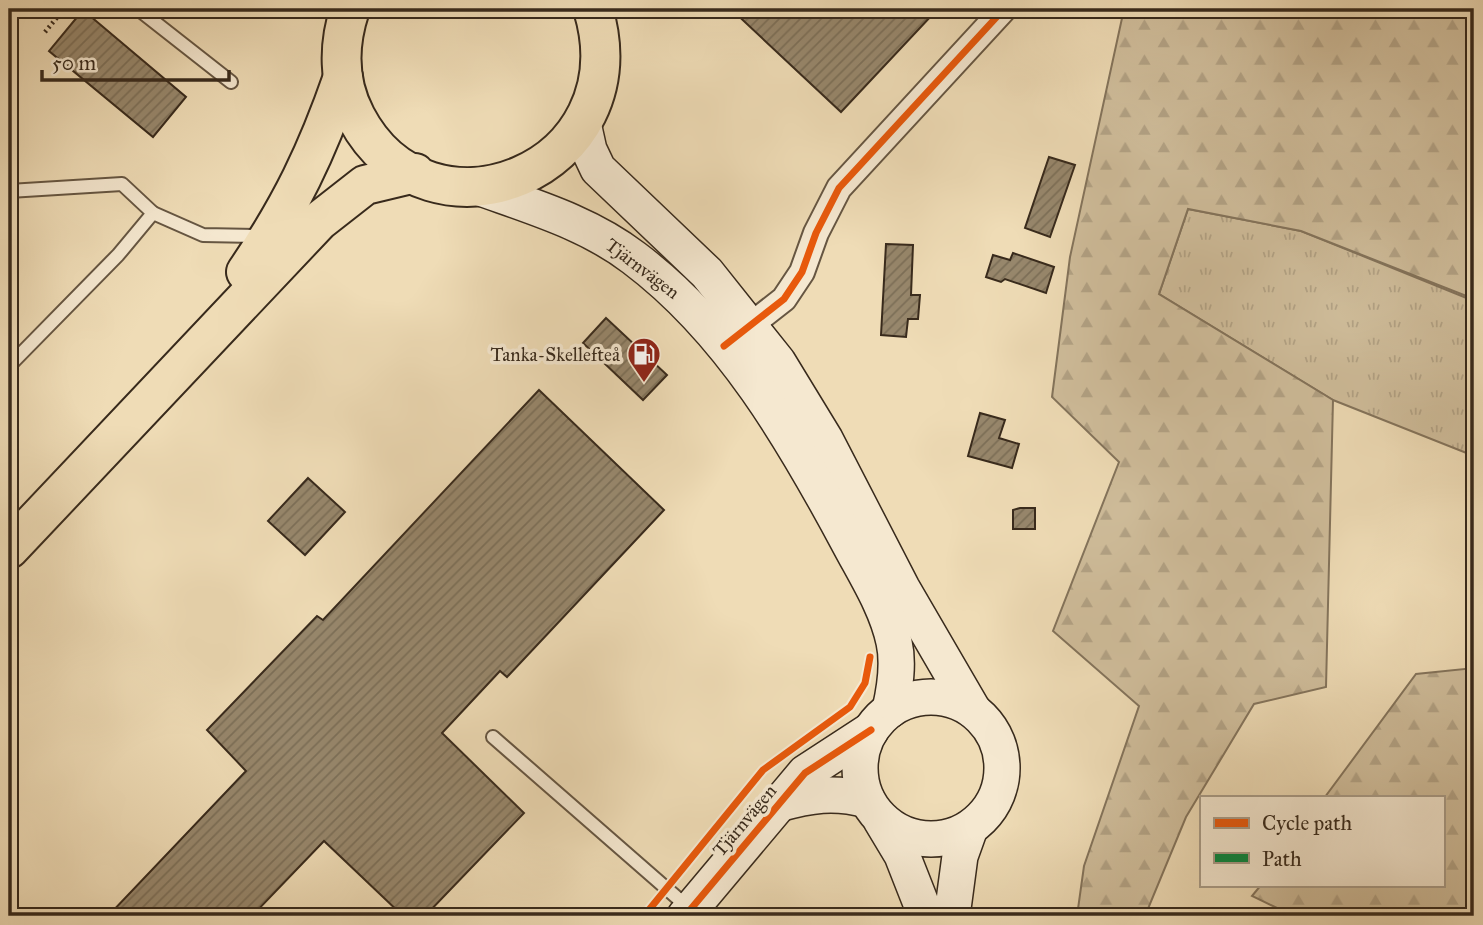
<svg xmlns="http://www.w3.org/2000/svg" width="1483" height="925" font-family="'IM FELL Great Primer',serif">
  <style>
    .grass { fill: url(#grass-tufts); stroke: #84745c; stroke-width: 2 }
    .forest { fill: url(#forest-firs); stroke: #84745c; stroke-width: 2 }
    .building { fill: url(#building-hatch); stroke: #382a1c; stroke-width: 2 }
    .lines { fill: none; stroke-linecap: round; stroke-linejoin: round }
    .lane-casing { stroke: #665642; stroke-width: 16 }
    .street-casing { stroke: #665642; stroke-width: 28 }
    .secondary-casing { stroke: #382a1c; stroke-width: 38 }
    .highway-casing { stroke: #382a1c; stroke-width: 42 }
    .path { stroke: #382a1c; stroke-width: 4.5; stroke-dasharray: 2 3.5; stroke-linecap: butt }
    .lane { stroke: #f5e8d0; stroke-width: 12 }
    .street { stroke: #f5e8d0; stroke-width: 24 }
    .secondary { stroke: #f5e8d0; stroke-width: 35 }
    .highway { stroke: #efdcb6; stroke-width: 38 }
    .quiet { stroke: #00873e; stroke-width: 5; stroke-dasharray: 10 5; stroke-linecap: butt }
    .cycleway-casing { stroke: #f5e8d0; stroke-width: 11 }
    .cycleway { stroke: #e8590c; stroke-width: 7 }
    .labels { text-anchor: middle; stroke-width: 7; stroke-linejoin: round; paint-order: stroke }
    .street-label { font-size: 19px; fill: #382a1c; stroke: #f5e8d0 }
    .poi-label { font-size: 19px; fill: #382a1c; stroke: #f5e8d0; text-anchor: end }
  </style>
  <defs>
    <pattern id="grass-tufts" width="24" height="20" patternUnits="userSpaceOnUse" patternTransform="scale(1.75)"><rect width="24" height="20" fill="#d0be9c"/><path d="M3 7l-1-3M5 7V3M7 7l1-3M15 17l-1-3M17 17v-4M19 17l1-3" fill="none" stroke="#b3a386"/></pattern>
    <pattern id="forest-firs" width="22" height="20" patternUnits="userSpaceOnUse" patternTransform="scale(1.75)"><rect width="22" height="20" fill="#d0be9c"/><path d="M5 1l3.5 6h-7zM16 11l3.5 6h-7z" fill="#b3a386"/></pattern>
    <pattern id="building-hatch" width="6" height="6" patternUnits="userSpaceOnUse" patternTransform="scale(1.75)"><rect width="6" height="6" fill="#97876c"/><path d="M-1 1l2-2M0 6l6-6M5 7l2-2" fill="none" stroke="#7c6f58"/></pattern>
  </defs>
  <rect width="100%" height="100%" fill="#efdcb6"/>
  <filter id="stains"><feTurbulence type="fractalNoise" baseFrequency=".00286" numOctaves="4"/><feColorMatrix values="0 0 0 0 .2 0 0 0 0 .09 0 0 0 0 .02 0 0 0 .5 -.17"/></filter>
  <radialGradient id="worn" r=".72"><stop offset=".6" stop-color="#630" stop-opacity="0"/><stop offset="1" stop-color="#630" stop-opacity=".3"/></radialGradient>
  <polygon class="grass" points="1188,209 1301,231 1474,301 1474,456 1333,400 1159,294"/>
  <g class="forest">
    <polygon points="1124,9 1474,9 1474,299 1301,231 1188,209 1159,294 1333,400 1326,687 1254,704 1186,817 1145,916 1077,916 1084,866 1139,706 1053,631 1119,462 1052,397 1070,257"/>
    <polygon points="1474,668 1474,916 1294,916 1252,896 1261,885 1443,885 1443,797 1325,797 1416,674"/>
  </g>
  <g class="building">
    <polygon points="731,9 928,9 933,14 841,112"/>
    <polygon points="83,10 186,97 153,137 49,51"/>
    <polygon points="1049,157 1075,165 1050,237 1025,228"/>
    <polygon points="886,244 913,245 911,295 920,295 918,319 908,319 906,337 881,335"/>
    <polygon points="1013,253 1054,267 1046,293 1005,279 1001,282 986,277 993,255 1010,260"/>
    <polygon points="606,318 667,375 643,400 583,343"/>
    <polygon points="539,390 664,510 507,677 500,671 442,733 524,813 425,916 403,916 324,841 252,916 108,916 246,771 207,730 317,616 323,620"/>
    <polygon points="980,413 1005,420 999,438 1019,444 1012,468 968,456"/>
    <polygon points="308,478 345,512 305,555 268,521"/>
    <polygon points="1020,508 1035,508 1035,529 1013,529 1013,510"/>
  </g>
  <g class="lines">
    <defs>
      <g id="lane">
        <polyline points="138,9 231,82"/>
        <polyline points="9,191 122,184 153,213"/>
        <polyline points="9,366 118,255 153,213 203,235 263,236"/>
        <polyline points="493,737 690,909"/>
      </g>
      <polyline id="street" points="738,335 784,299 802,272 816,233 839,188 1004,9"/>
      <g id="secondary">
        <polyline points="583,123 589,150 598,169 707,273 778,362 825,439 902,588 973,710"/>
        <path d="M475 186C530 206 587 222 634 258 730 330 794 440 850 545 866 575 887 608 894 642 899 664 895 688 890 710"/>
        <circle cx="931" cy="768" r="71"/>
        <path d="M778 804C810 795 834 791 867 800"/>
        <polyline points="881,820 902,855 926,916"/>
        <polyline points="685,916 805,773 871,730"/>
        <polyline points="952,916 960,856 970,828"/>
      </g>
      <g id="highway">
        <path d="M350 9C338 45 338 83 356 117 429 256 642 171 593 9"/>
        <path d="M246 272C291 206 317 152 343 77"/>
        <polyline points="9,549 319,221 365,185 415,173"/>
      </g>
    </defs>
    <use href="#lane" class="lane-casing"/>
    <use href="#street" class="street-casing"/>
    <use href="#secondary" class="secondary-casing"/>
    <use href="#highway" class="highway-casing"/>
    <polyline class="path" points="45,32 64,9"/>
    <use href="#lane" class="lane"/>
    <use href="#street" class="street"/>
    <use href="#secondary" class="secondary"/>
    <use href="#highway" class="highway"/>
    <polyline class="quiet" points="9,311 17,311"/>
    <defs>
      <g id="cycleway">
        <polyline points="724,346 784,299 802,272 816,233 839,188 1004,9"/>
        <polyline points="644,916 763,770 850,707 865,683 870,657"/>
        <polyline points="685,916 805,773 871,730"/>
      </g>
    </defs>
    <use href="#cycleway" class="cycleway-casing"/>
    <use href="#cycleway" class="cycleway"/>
  </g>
  <defs>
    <symbol id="fuel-pin" viewBox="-11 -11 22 30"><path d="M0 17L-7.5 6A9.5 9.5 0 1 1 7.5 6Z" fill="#8f2418" stroke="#f5e8d0"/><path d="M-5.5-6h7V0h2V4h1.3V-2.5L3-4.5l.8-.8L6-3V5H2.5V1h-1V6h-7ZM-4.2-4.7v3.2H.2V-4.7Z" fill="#fff"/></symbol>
  </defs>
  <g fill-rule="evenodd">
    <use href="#fuel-pin" x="625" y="335" width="38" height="52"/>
  </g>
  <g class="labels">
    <g class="street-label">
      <text transform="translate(643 268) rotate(37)" y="7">Tjärnvägen</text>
      <text transform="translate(744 820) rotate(-50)" y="7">Tjärnvägen</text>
    </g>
    <g class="poi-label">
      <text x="620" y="361">Tanka-Skellefteå</text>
    </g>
  </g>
  <rect width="1483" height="925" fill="none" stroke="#efdcb6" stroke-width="35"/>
  <rect x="10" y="10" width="1462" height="904" fill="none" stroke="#382a1c" stroke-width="3.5"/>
  <rect x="18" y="18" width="1448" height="890" fill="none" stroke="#382a1c" stroke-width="2"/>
  <rect x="1200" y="796" width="245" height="91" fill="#f5e8d0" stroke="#a99c88" stroke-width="2"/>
  <rect x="1214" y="818" width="35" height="10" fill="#e8590c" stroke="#a99c88" stroke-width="2"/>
  <text x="1262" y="830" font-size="21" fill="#382a1c">Cycle path</text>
  <rect x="1214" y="853" width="35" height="10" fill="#00873e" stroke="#a99c88" stroke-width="2"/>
  <text x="1262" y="866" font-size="21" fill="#382a1c">Path</text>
  <path d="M42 70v10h187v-10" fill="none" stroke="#382a1c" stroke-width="3.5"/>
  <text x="52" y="70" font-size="21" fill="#382a1c" stroke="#f5e8d0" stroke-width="5" paint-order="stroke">50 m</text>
  <rect width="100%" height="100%" filter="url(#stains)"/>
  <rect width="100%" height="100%" fill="url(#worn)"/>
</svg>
